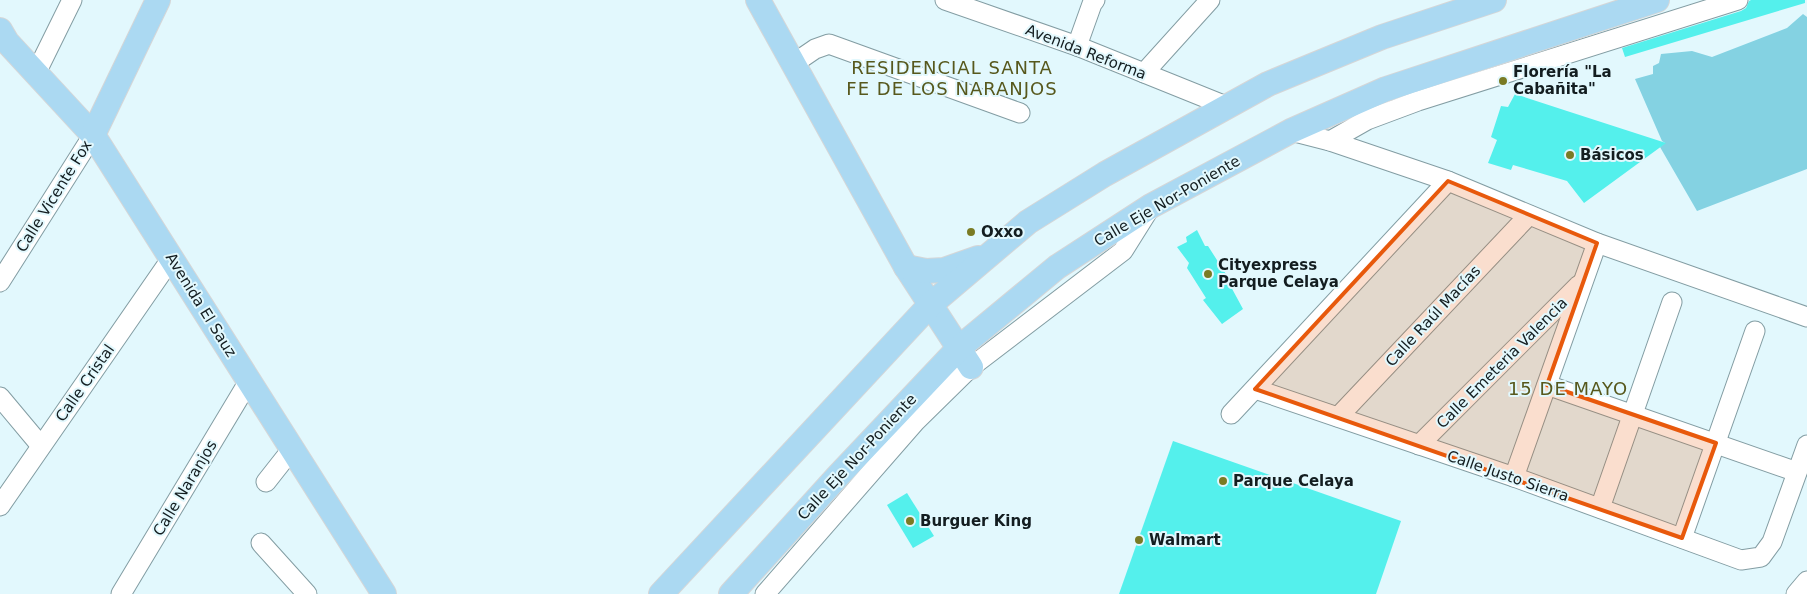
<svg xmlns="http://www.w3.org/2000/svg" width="1807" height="594" font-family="'DejaVu Sans',sans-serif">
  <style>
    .green { fill: #84d2e2 }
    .building { fill: #54f0ec }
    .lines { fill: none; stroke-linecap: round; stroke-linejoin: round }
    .minor-casing { stroke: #839da3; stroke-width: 21 }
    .major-casing { stroke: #d5d6d7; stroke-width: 26 }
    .minor { stroke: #fff; stroke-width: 19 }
    .major { stroke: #abd9f2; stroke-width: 24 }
    .marked { fill: #e8590c; fill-opacity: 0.2; stroke: #e8590c; stroke-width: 4; stroke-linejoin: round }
    .poi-dot { fill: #7a7b24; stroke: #e2f8fd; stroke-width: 2 }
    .labels { text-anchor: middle; stroke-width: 4; stroke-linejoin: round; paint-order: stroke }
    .street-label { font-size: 15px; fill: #131d20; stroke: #e2f8fd }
    .poi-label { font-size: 15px; font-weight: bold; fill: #131d20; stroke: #e2f8fd; text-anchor: start }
    .quarter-label { font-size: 18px; letter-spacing: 1px; fill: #57581d; stroke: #e2f8fd }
  </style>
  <rect width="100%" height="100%" fill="#e2f8fd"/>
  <polygon class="green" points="1803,14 1807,17 1807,169 1697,211 1660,147 1665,143 1662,141 1635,79 1653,74 1653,66 1659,63 1661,54 1692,51 1712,57 1787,28"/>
  <g class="building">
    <polygon points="1751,0 1805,0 1805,3 1625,57 1622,48 1741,11 1746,8 1749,1"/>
    <polygon points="1515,94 1567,111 1666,143 1584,203 1567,181 1513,165 1511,170 1488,163 1497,140 1491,137 1501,106 1508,107"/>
    <polygon points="1197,230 1205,246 1208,246 1231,282 1230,285 1243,309 1222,324 1203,300 1206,298 1187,268 1189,263 1177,247 1187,242 1186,237"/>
    <polygon points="1173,441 1401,521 1376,594 1119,594"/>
    <polygon points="907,493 934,536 913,548 887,505"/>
  </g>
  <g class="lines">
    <defs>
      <g id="minor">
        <polyline points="945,0 1077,46 1226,106"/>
        <polyline points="1077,46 1092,4 1095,0"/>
        <polyline points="793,64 815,49 829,44 1020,113"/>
        <polyline points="36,73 72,0"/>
        <polyline points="1144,73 1210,0"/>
        <polyline points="1291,131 1330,141 1448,181 1597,243 1807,317"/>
        <polyline points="1330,141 1367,120 1418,101 1738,0"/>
        <polyline points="0,282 93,135"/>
        <polyline points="1547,385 1797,472"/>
        <polyline points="1255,389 1514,477 1741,560 1761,557 1772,542 1807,445"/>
        <polyline points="0,397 41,446"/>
        <polyline points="1231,414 1448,181"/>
        <polyline points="1338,417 1529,215"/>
        <polyline points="1419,445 1579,285"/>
        <polyline points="1514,477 1597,243"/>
        <polyline points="266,482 292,449"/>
        <polyline points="0,506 171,259"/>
        <polyline points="1600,508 1672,302"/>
        <polyline points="1682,538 1755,331"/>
        <polyline points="261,543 307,594"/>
        <polyline points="121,594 249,381"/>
        <polyline points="765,594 915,422 971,367 1123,251 1150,208"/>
        <polyline points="1796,594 1807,581"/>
      </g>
      <g id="major">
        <polyline points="758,0 906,267 971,367"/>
        <polyline points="0,30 7,42 93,135 384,594"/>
        <polyline points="93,135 158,0"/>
        <polyline points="906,267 926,271 944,270 978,258"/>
        <polyline points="661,594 930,305 1028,222 1105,174 1268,84 1382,37 1494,0"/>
        <polyline points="731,594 838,476 959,348 1057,267 1151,206 1291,131 1386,89 1657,0"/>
      </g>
    </defs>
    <use href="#minor" class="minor-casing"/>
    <use href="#major" class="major-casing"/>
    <use href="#minor" class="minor"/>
    <use href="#major" class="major"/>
  </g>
  <path class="marked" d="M1448 181 1597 243 1547 385 1716 443 1682 538 1255 389Z"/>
  <g class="poi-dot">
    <circle cx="1503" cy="81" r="5"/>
    <circle cx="1570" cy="155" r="5"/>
    <circle cx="971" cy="232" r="5"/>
    <circle cx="1208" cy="274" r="5"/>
    <circle cx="1223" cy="481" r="5"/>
    <circle cx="910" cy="521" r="5"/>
    <circle cx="1139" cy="540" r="5"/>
  </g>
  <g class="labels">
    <g class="street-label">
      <text transform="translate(1086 52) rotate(21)" y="5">Avenida Reforma</text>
      <text transform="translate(54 196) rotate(-58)" y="5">Calle Vicente Fox</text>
      <text transform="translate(1167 201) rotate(-30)" y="5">Calle Eje Nor-Poniente</text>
      <text transform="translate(201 305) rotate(58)" y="5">Avenida El Sauz</text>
      <text transform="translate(1433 316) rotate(-47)" y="5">Calle Raúl Macías</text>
      <text transform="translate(1502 363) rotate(-45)" y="5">Calle Emeteria Valencia</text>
      <text transform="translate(85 383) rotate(-55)" y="5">Calle Cristal</text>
      <text transform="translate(857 457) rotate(-47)" y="5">Calle Eje Nor-Poniente</text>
      <text transform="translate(1508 476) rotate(19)" y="5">Calle Justo Sierra</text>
      <text transform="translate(185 488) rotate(-59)" y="5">Calle Naranjos</text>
    </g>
    <g class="poi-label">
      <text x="1513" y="77">Florería "La<tspan x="1513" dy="17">Cabañita"</tspan></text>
      <text x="1580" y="160">Básicos</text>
      <text x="981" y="237">Oxxo</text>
      <text x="1218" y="270">Cityexpress<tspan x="1218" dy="17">Parque Celaya</tspan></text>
      <text x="1233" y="486">Parque Celaya</text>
      <text x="920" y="526">Burguer King</text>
      <text x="1149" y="545">Walmart</text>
    </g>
    <g class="quarter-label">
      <text x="952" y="74">RESIDENCIAL SANTA<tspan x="952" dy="21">FE DE LOS NARANJOS</tspan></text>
      <text x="1568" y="395">15 DE MAYO</text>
    </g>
  </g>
</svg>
